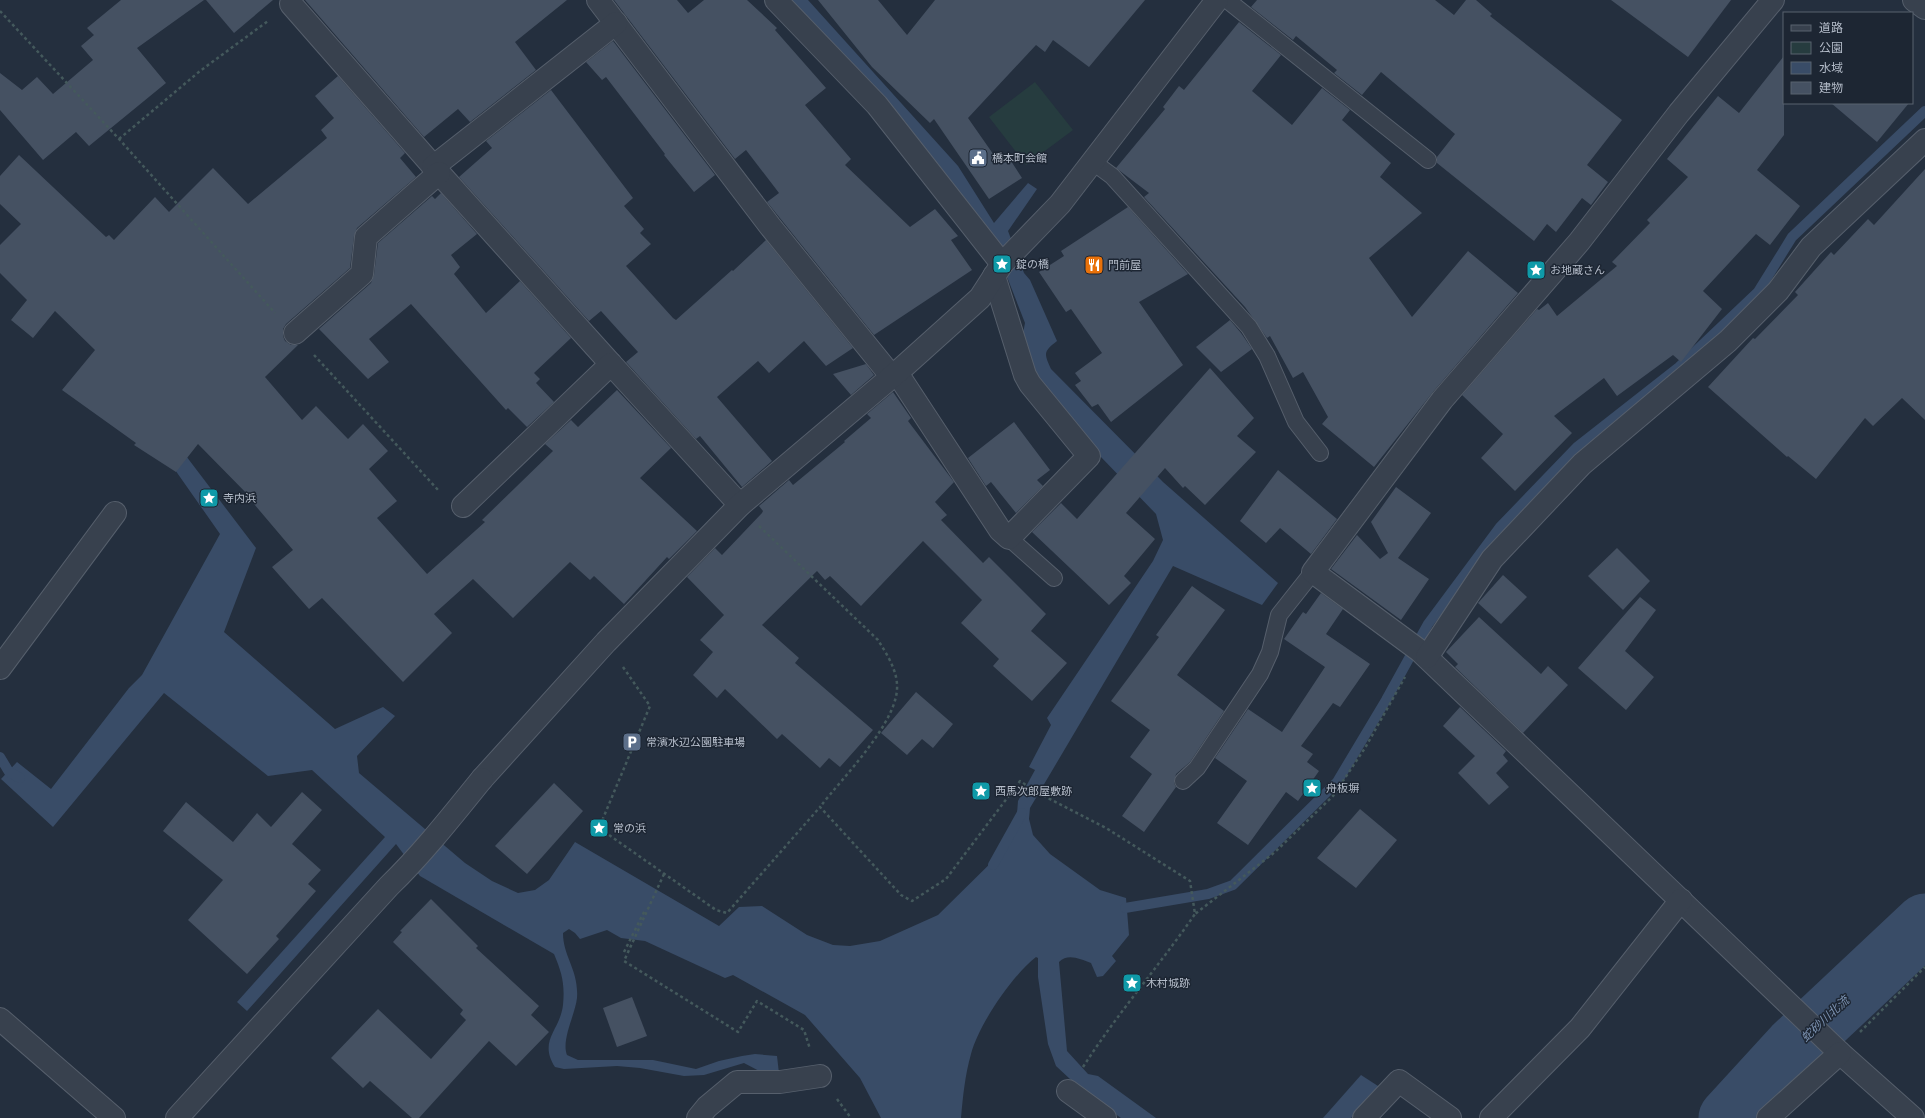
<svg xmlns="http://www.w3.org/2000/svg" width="1925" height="1118" font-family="'Source Sans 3','Noto Sans JP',sans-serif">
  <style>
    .green { fill: #263c3f }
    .water { fill: #394c67 }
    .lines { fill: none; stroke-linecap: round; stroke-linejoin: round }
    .stream { stroke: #394c67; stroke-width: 10 }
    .river { stroke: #394c67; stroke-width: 61 }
    .building { fill: #455162 }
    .service-casing { stroke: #565f6c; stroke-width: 18 }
    .minor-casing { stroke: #565f6c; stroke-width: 24 }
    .tertiary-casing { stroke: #565f6c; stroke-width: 24 }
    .path { stroke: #44595c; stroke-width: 2.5; stroke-dasharray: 3 3; stroke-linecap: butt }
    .service { stroke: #38414e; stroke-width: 16 }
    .minor { stroke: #38414e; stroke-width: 22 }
    .tertiary { stroke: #38414e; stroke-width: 22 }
    .labels { text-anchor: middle; stroke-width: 3; stroke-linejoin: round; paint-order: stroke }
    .poi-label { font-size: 11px; fill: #b4bcc9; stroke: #1d2633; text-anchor: start }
    .water-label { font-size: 12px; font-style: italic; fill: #7c92b1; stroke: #1d2633 }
  </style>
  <rect width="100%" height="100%" fill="#242f3e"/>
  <polygon class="green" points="1035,82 1073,130 1026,165 989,117"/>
  <g class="water">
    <path d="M787 0H808L958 166 994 223 1028 183 1037 189 1008 231 1024 273 1030 280 1057 341C1043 352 1044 353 1051 369L1163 482 1278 583 1262 605 1173 566 1030 808 1029 819 1033 835 1050 854 1100 890 1126 898 1129 935 1112 956 1116 961 1103 976 1097 977 1091 963C1080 959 1068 953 1059 962L1067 1051 1088 1074 1098 1076 1156 1118H1121L1084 1092 1056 1066 1048 1044 1038 977V958L1036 957C1012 976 979 1024 971 1054 965 1075 963 1096 961 1118H881L860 1078 805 1015 733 975 725 978 645 941 621 938 607 930 580 939 575 933 569 929 563 933C563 957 579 970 577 998 575 1015 561 1040 567 1055L578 1060H653L696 1069 719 1061 742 1056 755 1054 777 1056 780 1082 744 1063 704 1075 684 1076 640 1068 617 1066 564 1069 555 1067C538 1040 560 1031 563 1005 565 984 562 973 554 954L420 876 396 844 247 1011 237 1002 385 837 312 770 268 776 164 693 53 827 1 779 17 762 51 789 129 688 142 675 220 534 166 457 180 448 256 548 224 632 335 729 383 707 395 716 357 756 359 773 465 863 492 881 518 893 535 890 549 880 575 842 719 926 739 907 762 906 807 935 833 945 850 946 880 941 938 915 1009 845 1016 826 1018 801 1035 770 1029 767 1051 725 1047 718 1153 561 1163 540 1156 514 1100 456 1028 373 1020 349 1025 323 1002 264Z"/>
    <polygon points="1361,1075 1378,1086 1378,1088 1351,1118 1323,1118"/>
  </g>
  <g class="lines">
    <g class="stream">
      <polyline points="0,757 9,772 20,778"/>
      <polyline points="993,865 1022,813"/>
      <polyline points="1125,908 1208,894 1233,885 1337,782 1386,700 1428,624 1500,527 1577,447 1679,367 1758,292 1792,237 1925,111"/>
    </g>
    <polyline class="river" points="1729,1118 1794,1047 1925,924"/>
  </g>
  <g class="building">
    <polygon points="121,0 204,0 137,48 166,83 89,146 76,132 43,160 0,110 0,73 22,90 37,77 53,94 93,60 81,46 94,35 87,28"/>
    <polygon points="206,0 273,0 234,33"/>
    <polygon points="305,0 567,0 515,42 536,70 470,122 458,109 424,137"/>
    <polygon points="614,0 677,0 688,13 704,0 747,0 777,28 775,30 826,88 805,105 851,159 845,165 910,227 935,209 958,236 951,240 972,270 874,335 767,202 779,193 746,150 735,159"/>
    <polygon points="818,0 878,0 907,35 935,0 1145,0 1089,67 1053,40 1045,52 1036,45 968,118 998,161 1007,155 1022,178 989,199 934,119 930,123 872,67"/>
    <polygon points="1257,0 1435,0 1454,15 1466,0 1476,0 1492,14 1490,16 1622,120 1587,165 1608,182 1591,205 1582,198 1556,232 1547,224 1534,241 1437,163 1437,157 1455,134 1381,72 1362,95 1334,73 1337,70 1296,36 1293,40 1251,7"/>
    <polygon points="1611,0 1731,0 1688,57"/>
    <polygon points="1239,22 1281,55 1252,91 1292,125 1322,88 1350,110 1342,120 1391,163 1380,177 1422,213 1369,258 1412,317 1468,251 1518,293 1433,392 1374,467 1322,424 1328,417 1303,372 1293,378 1270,336 1267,338 1245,307 1144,197 1149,193 1116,168 1165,109 1163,107 1179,86 1184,90"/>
    <polygon points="613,41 715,175 694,192 664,155 665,154 606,77 602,80 586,62"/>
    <polygon points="1784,56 1784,135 1757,170 1800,206 1770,245 1756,234 1703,291 1722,309 1681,362 1673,355 1617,396 1604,378 1554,416 1572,433 1515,491 1481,458 1503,434 1462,395 1537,309 1539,310 1548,303 1557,316 1617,266 1612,262 1650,223 1647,220 1688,177 1667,159 1718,96 1739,113"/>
    <polygon points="338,76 405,153 400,158 416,177 357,228 354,236 350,268 286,324 283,329 283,336 285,341 291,345 298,345 265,377 302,420 316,406 348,439 363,424 388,451 369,469 397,501 377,518 427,574 485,522 482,520 553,451 545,444 571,420 578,427 617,390 671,448 640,478 697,531 669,559 667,557 624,604 594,576 590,580 570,562 513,618 473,579 434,614 452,633 403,682 322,598 309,609 272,567 293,550 254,504 255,502 198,444 176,472 134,445 136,443 62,390 95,350 55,311 33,338 11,320 27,300 0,273 0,245 21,224 0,204 0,176 19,155 106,237 109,235 114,240 155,197 169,212 213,168 248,204 327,138 321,130 334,118 315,96"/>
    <polygon points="551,90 633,198 624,206 644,229 640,233 651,244 626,266 673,318 676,320 732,270 733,271 766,240 853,348 826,366 804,341 769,373 758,361 717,397 772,461 742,487 700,436 696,439 626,362 638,352 601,311 589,321 459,177 492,148 486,141"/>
    <polygon points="1831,103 1909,103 1877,142"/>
    <polygon points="1925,169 1925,420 1902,398 1873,426 1865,418 1816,479 1788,456 1787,457 1708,387 1753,338 1755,339 1798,295 1795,292 1831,252 1834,255 1868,219 1874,225"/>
    <polygon points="441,193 477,234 451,255 460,267 454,274 486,313 520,281 571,338 534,373 540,379 536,383 554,402 527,427 508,408 506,410 411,304 369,339 389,362 368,379 319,329 371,283 374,275 378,243 432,196 435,199"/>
    <polygon points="1128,207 1188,274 1139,302 1183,365 1111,422 1098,404 1092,407 1075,385 1081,381 1075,373 1102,353 1071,309 1066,312 1039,272 1064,256 1061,251"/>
    <polygon points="1230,320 1241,333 1252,349 1221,372 1196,347"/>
    <polygon points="866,364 874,375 851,395 833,374"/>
    <polygon points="1210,368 1254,418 1237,436 1256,452 1205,505 1185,486 1183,488 1165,468 1126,513 1155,539 1124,576 1131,583 1109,605 1032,532 1061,503 1077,519"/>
    <polygon points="893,392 911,418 908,421 954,482 935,502 947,515 941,520 983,563 989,557 1046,614 1031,631 1067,663 1032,701 993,666 999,659 961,623 982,600 923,541 861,606 830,576 825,580 817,571 762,625 799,658 795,663 873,730 840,767 829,758 820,768 782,734 777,739 725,689 717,698 693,675 713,652 700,640 724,615 687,577 715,548 722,555 762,513 763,511 759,506 789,480 793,485 845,442 844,441 871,418 867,414"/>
    <polygon points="1014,422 1050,470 1037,480 1043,486 1016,513 991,482 986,486 968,458"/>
    <polygon points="1278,470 1337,519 1311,554 1280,528 1266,543 1240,521"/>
    <polygon points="1396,487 1431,513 1398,558 1429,579 1401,620 1331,569 1357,535 1380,559 1388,553 1371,522"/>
    <polygon points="1617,548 1650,581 1623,610 1588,576"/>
    <polygon points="1503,575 1527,597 1501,624 1478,603"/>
    <polygon points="1192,586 1225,610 1177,675 1224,711 1190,762 1176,774 1174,783 1176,787 1144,832 1122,816 1152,774 1130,757 1150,730 1111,701 1159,637 1156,635"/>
    <polygon points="1321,593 1343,609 1326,634 1370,664 1340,707 1333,703 1301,746 1313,754 1307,762 1319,771 1298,801 1286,792 1248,845 1217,823 1247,781 1215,758 1248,709 1282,732 1325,667 1284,639 1303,612 1306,614"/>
    <polygon points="1640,597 1656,610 1625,651 1654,677 1626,710 1578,668"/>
    <polygon points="1479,617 1541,674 1548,666 1568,685 1523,733 1455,667 1458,664 1446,652"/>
    <polygon points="916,692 953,724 933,748 922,739 907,755 881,733"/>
    <polygon points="1460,707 1506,751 1503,755 1508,761 1496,773 1509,787 1489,805 1458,773 1475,756 1443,726"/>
    <polygon points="554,783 583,811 527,874 495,846"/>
    <polygon points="302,792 322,810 292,844 321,870 308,884 316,891 276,936 279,939 247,974 188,920 223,880 163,831 186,802 233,842 257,813 271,827"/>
    <polygon points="1360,809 1397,840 1356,888 1317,858"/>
    <polygon points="431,899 478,946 476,948 539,1006 531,1015 549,1032 516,1066 489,1041 419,1118 412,1118 370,1081 363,1088 331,1058 378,1009 431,1059 466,1020 460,1014 463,1010 393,942 402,932 400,931"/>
    <polygon points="632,997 647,1036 617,1047 603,1008"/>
  </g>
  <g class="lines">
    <defs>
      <g id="service">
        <polyline points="1227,0 1428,160"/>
        <polyline points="1093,162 1112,176 1249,327 1267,356 1296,422 1320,453"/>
        <polyline points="1009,538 1054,578"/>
        <polyline points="1183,781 1197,768 1260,674 1270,652 1279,615 1313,572"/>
      </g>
      <g id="minor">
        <polyline points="598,0 770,226 892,377"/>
        <polyline points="776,0 877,105 1002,264"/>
        <polyline points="1773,0 1679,113 1579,242 1442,400 1313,572 1420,651 1840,1053 1913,1118"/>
        <polyline points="1914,0 1925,8"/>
        <polyline points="291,4 439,173 611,364"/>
        <polyline points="433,167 616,23"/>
        <polyline points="295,333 362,274 366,237 439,173"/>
        <polyline points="897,373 1000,530 1009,538 1089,456 1030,384 1025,375 994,276"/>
        <polyline points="463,506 611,364 740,505"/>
        <polyline points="1427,657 1492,559 1582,464 1728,341 1778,291 1811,247 1925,140"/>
        <polyline points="0,668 115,513"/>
        <polyline points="482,779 606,642 740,505 901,369 980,298 1002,264 1060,204 1217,0"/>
        <polyline points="0,1019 114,1118"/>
        <polyline points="1068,1091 1105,1118"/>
        <polyline points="698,1118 707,1107 737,1082 780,1082 820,1076"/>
        <polyline points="1364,1118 1399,1081 1450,1118"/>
        <polyline points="1491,1118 1580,1028 1681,900"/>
        <polyline points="1768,1118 1840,1053"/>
      </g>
      <path id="tertiary" d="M177 1118 389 886C423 853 452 816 482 779"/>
    </defs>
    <use href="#service" class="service-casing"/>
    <use href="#minor" class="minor-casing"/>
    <use href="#tertiary" class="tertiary-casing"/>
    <g class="path">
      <polyline points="0,11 119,139 275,313"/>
      <polyline points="119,139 200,71 268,21"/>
      <polyline points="314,355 439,491"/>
      <path d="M759 526 878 640C886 653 896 668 897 684 900 721 842 778 820 807"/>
      <polyline points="623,667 650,706 599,828 716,910 727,913 820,807 901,895 912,901 946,879 1020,781 1038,793 1106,828 1190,881 1195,914 1275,852 1333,796 1365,748 1405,677"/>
      <polyline points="664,874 624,961 738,1032 757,1001 804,1030 810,1049"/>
      <polyline points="624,952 645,910"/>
      <polyline points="1860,1032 1925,967"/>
      <path d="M1083 1067C1117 1014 1159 966 1195 914"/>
      <polyline points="837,1099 851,1118"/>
    </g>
    <use href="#service" class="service"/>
    <use href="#minor" class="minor"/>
    <use href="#tertiary" class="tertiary"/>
  </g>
  <defs>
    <symbol id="civic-square" viewBox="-11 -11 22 22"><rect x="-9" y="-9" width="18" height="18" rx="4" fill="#5c6f8a" stroke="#1d2633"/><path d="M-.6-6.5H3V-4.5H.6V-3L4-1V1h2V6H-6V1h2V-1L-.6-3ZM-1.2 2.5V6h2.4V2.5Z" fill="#fff"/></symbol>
    <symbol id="sight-square" viewBox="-11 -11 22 22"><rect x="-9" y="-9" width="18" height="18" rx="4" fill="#0f9aa8" stroke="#1d2633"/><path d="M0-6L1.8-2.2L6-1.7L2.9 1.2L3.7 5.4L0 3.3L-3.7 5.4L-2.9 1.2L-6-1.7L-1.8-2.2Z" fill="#fff"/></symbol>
    <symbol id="restaurant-square" viewBox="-11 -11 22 22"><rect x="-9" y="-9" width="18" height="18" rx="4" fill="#e8710a" stroke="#1d2633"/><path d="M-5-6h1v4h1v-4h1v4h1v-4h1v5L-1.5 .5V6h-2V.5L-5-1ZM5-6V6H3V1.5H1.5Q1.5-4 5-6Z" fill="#fff"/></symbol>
    <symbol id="parking-square" viewBox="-11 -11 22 22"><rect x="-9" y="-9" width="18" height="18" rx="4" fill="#5c6f8a" stroke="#1d2633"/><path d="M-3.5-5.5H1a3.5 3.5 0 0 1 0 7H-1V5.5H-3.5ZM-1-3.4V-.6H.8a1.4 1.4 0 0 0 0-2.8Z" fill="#fff"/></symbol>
  </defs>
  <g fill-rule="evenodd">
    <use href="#civic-square" x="967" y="147" width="22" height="22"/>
    <use href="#sight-square" x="991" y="253" width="22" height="22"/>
    <use href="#restaurant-square" x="1083" y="254" width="22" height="22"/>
    <use href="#sight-square" x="1525" y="259" width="22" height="22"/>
    <use href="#sight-square" x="198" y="487" width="22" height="22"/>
    <use href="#parking-square" x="621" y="731" width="22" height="22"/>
    <use href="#sight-square" x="1301" y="777" width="22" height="22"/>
    <use href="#sight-square" x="970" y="780" width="22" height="22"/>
    <use href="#sight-square" x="588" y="817" width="22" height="22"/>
    <use href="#sight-square" x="1121" y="972" width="22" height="22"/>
  </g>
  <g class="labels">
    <g class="poi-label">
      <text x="992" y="162">橋本町会館</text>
      <text x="1016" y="268">錠の橋</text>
      <text x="1108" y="269">門前屋</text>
      <text x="1550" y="274">お地蔵さん</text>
      <text x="223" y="502">寺内浜</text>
      <text x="646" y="746">常濱水辺公園駐車場</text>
      <text x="1326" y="792">舟板塀</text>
      <text x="995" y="795">西馬次郎屋敷跡</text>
      <text x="613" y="832">常の浜</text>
      <text x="1146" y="987">木村城跡</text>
    </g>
    <g class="water-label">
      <text transform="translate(1825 1019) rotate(-43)" y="4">蛇砂川北流</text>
    </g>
  </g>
  <rect x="1783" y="12" width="130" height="92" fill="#1d2633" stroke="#59626f"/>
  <rect x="1791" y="25" width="20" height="6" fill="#38414e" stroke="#59626f"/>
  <text x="1819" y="32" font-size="12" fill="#b4bcc9">道路</text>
  <rect x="1791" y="42" width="20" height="12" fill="#263c3f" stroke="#59626f"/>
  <text x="1819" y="52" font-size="12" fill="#b4bcc9">公園</text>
  <rect x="1791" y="62" width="20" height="12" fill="#394c67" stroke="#59626f"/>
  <text x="1819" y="72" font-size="12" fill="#b4bcc9">水域</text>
  <rect x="1791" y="82" width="20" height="12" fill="#455162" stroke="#59626f"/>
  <text x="1819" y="92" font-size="12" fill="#b4bcc9">建物</text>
</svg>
